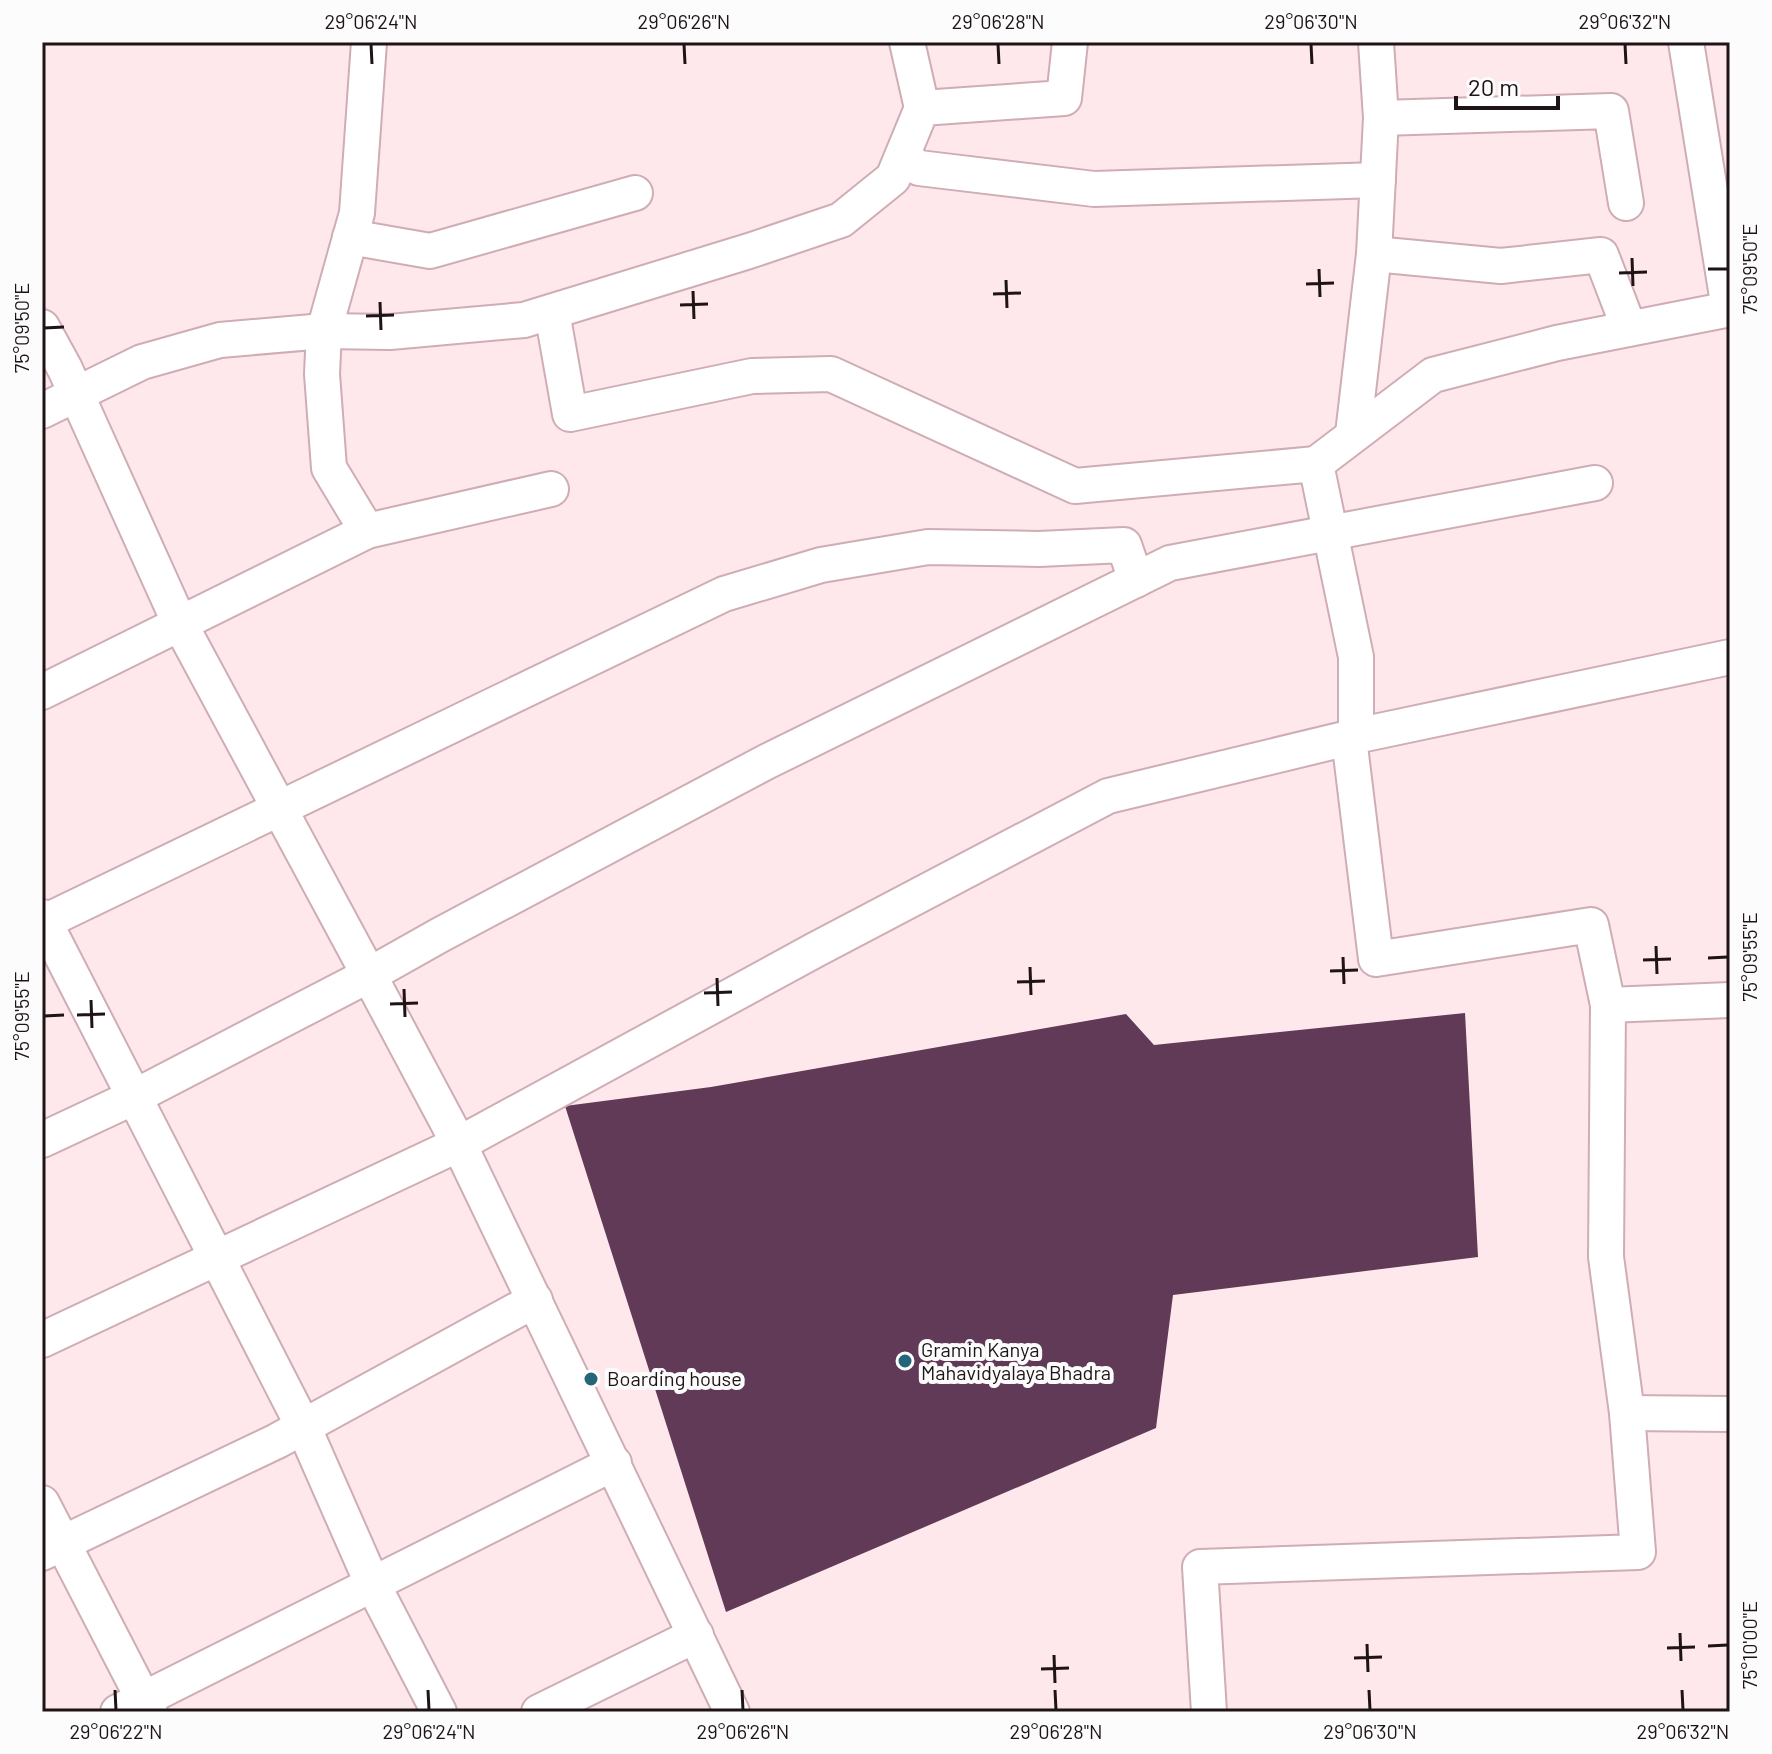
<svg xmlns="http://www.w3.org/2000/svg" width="1772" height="1754" font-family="Barlow,sans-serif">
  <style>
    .building { fill: #603a57 }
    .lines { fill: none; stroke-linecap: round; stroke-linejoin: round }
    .street-casing { stroke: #cfadb4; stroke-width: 38 }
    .street { stroke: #fff; stroke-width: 34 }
    .ticks { fill: none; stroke: #1e1315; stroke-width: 3 }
    .poi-dot { fill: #246579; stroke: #fcfcfc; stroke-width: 3 }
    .labels { text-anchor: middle; stroke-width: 8; stroke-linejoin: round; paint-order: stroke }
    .poi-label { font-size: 20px; fill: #1e1315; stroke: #fcfcfc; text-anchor: start }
    .neatline { fill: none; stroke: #1e1315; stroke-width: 3 }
    .ticks-label { font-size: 20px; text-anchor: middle; fill: #1e1315 }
  </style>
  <rect width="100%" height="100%" fill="#fee8ec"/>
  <polygon class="building" points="1465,1013 1478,1257 1173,1295 1156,1428 726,1612 565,1106 711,1087 1126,1014 1154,1045"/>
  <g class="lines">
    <defs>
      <g id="street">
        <polyline points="907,42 922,108"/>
        <polyline points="1686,42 1729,309"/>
        <polyline points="1381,118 1611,111 1626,203"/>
        <polyline points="902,157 919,168 1094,189 1378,180"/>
        <polyline points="350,237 430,251 635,193"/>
        <polyline points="1374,254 1501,266 1601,255 1629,328"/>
        <polyline points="552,312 570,414 752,376 831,374 1075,486 1316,464 1356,657 1356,736"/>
        <polyline points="42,327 65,369 180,624 369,975 440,935 766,762 1170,563 1595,483"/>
        <polyline points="42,411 142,362 220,340 324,331 390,332 524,320 749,251 841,220 893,178 922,108 1064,98 1070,42"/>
        <polyline points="1353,434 1374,254 1381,118 1376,42"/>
        <polyline points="1316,464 1433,375 1557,343 1730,309"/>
        <polyline points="367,531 551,489"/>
        <polyline points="42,692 367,531 329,468 322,374 324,331 357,213 369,42"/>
        <polyline points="42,917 303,1426 372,1583 439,1712"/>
        <polyline points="42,923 724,594 821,565 928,547 1039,549 1124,545 1136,580"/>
        <polyline points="1608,1005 1730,1000"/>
        <polyline points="42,1140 134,1097 369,975 459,1144 732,1712"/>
        <polyline points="42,1340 459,1144 815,950 1108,796 1365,734 1730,657"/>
        <polyline points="1627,1413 1730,1414"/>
        <polyline points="42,1503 150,1712"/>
        <polyline points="42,1553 277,1441 535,1300"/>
        <polyline points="118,1712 614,1463"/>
        <polyline points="539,1712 696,1635"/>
        <polyline points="1209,1712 1200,1567 1638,1552 1627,1413 1606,1257 1608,1005 1591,925 1376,959 1349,738"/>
      </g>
    </defs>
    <use href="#street" class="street-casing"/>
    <use href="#street" class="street"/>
  </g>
  <path class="ticks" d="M371 44 372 64M684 44 685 64M998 44 999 64M1311 44 1312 64M1625 44 1626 64M1632 258 1633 286M1319 269 1320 297M1708 269H1728M1619 273 1647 272M1006 280 1007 308M1306 284 1334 283M693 291 694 319M993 294 1021 293M380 302 381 330M680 305 708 304M366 316 394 315M44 328 64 327M1656 946 1657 974M1343 957 1344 984M1708 958 1728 957M1643 960 1671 959M1030 967 1031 995M1330 971 1358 970M717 978 718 1006M1017 982 1045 981M404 989 405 1017M704 993 732 992M91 1000 92 1028M390 1004 418 1003M77 1015 105 1014M44 1016 64 1015M1680 1633 1681 1661M1367 1644 1368 1672M1708 1646 1728 1645M1667 1648 1695 1647M1054 1655 1055 1683M1354 1658 1382 1657M1041 1669 1069 1668M115 1690 116 1710M428 1690 429 1710M742 1690 743 1710M1055 1690 1056 1710M1369 1690 1370 1710M1682 1690 1683 1710"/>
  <g class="poi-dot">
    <circle cx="905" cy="1361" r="8"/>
    <circle cx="591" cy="1379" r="8"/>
  </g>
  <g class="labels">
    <g class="poi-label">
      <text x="921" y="1357">Gramin Kanya<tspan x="921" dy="23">Mahavidyalaya Bhadra</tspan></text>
      <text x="607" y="1386">Boarding house</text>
    </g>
  </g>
  <rect width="1772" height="1754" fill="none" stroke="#fcfcfc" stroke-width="88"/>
  <path d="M1456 96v12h102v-12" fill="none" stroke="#1e1315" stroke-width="4"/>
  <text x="1468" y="96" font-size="24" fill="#1e1315" stroke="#fcfcfc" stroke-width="6" paint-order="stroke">20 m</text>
  <rect x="44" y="44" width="1684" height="1666" class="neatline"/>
  <g class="ticks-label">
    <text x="371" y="29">29°06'24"N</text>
    <text x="684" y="29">29°06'26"N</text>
    <text x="998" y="29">29°06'28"N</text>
    <text x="1311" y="29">29°06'30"N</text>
    <text x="1625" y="29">29°06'32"N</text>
    <text transform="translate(1750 269) rotate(-90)" y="7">75°09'50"E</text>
    <text transform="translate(22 328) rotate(-90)" y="7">75°09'50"E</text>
    <text transform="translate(1750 957) rotate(-90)" y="7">75°09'55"E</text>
    <text transform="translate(22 1016) rotate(-90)" y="7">75°09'55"E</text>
    <text transform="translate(1750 1645) rotate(-90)" y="7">75°10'00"E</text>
    <text x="116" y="1739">29°06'22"N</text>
    <text x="429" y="1739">29°06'24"N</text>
    <text x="743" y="1739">29°06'26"N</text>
    <text x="1056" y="1739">29°06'28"N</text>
    <text x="1370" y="1739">29°06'30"N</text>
    <text x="1683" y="1739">29°06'32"N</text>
  </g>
</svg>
